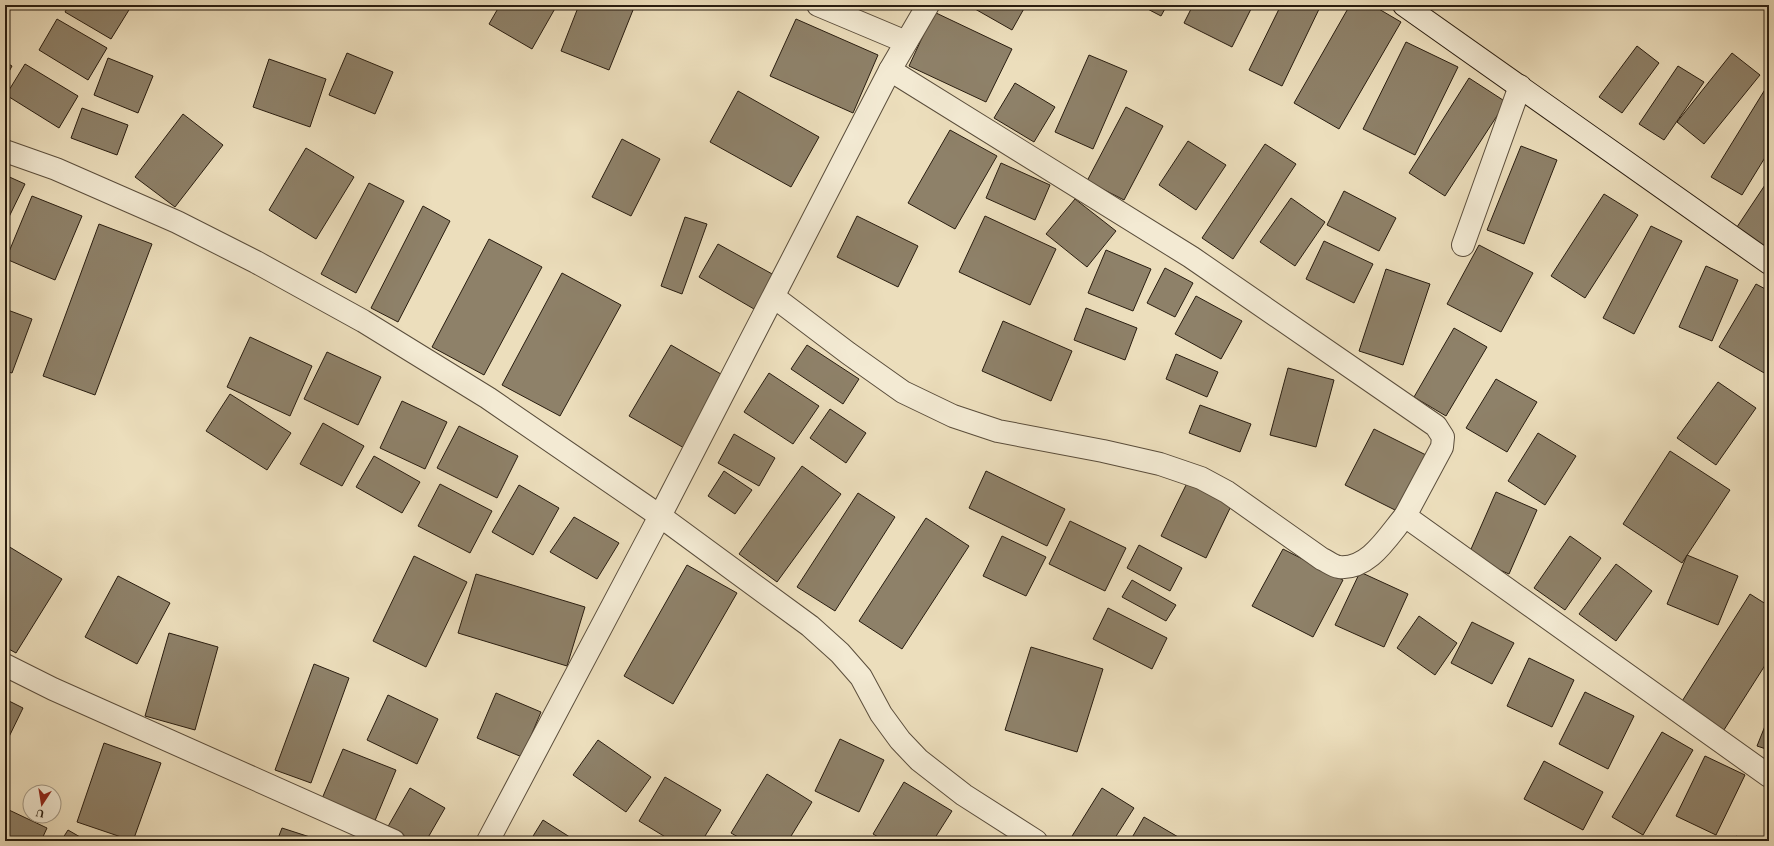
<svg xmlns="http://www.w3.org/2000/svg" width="1774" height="846" font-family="'EB Garamond',serif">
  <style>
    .building { fill: #8e8169; stroke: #291d10 }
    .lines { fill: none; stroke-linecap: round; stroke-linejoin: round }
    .street-casing { stroke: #5a4d3b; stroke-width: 24 }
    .secondary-casing { stroke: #291d10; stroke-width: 24 }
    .street { stroke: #f3ead3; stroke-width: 22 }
    .secondary { stroke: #f3ead3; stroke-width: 22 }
  </style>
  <rect width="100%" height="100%" fill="#ecdebc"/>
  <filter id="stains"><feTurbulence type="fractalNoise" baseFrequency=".005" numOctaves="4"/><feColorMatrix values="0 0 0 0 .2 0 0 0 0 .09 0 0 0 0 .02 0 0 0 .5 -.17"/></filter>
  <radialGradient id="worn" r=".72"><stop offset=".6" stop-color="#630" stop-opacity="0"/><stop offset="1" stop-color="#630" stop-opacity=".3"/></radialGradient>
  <g class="building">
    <polygon points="69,5 132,5 111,39 65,12"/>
    <polygon points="500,5 557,5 532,49 489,24"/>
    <polygon points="579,5 635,5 609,70 561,51"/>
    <polygon points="968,5 1026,5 1012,30"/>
    <polygon points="1140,5 1167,5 1161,16"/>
    <polygon points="1193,5 1253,5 1232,47 1184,23"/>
    <polygon points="1281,5 1321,5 1282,86 1249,70"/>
    <polygon points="1350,5 1372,5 1401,22 1339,129 1294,103"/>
    <polygon points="934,12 1012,49 986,102 909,66"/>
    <polygon points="57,19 107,48 88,80 39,50"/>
    <polygon points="796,19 878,55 853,113 770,76"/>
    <polygon points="1406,42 1458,67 1415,155 1363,129"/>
    <polygon points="1637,46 1659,63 1622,113 1599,97"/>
    <polygon points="347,53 393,72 375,114 329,95"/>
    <polygon points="1732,53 1760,75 1704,144 1677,122"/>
    <polygon points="1089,55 1127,71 1093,149 1055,132"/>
    <polygon points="108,58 153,76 138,113 94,95"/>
    <polygon points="269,59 326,79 310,127 253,107"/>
    <polygon points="5,62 12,66 5,79"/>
    <polygon points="25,64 78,96 59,128 6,95"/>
    <polygon points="1678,66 1704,82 1664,140 1639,124"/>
    <polygon points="1469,78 1506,102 1445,196 1409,173"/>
    <polygon points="1015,83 1055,107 1034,142 994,118"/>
    <polygon points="1769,83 1769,151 1742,195 1711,177"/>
    <polygon points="738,91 819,137 791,187 710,142"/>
    <polygon points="1126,107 1163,126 1124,200 1087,181"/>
    <polygon points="82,108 128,125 117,155 71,138"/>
    <polygon points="183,114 223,145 175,207 135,177"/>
    <polygon points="950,130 997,156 955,229 908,203"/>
    <polygon points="622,139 660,159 631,216 592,197"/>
    <polygon points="1188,141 1226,165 1196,210 1159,185"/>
    <polygon points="1265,144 1296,164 1233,259 1202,238"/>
    <polygon points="1521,146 1557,160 1524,244 1487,230"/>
    <polygon points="306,148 354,177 316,239 269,210"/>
    <polygon points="1001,163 1050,185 1035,220 986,198"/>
    <polygon points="5,175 25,184 7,221 5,220"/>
    <polygon points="1769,179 1769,237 1762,248 1735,230"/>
    <polygon points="369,183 404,201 356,293 321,274"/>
    <polygon points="1344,191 1396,218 1379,251 1327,225"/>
    <polygon points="1604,194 1638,215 1585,298 1551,276"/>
    <polygon points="32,196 82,216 55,280 6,259"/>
    <polygon points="1291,198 1325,222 1295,266 1260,242"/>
    <polygon points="1075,199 1116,231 1087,267 1046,234"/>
    <polygon points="423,206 450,221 398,322 371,308"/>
    <polygon points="857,216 918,246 898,287 837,257"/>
    <polygon points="985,216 1056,249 1030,305 959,272"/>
    <polygon points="685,217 707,224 682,294 661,286"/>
    <polygon points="99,224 152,244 95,395 43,376"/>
    <polygon points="1651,226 1682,241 1634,334 1603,318"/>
    <polygon points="489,239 542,267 484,375 432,347"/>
    <polygon points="1324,241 1373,264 1354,303 1306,279"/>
    <polygon points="718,244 774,275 754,309 699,277"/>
    <polygon points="1479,245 1533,273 1501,332 1447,304"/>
    <polygon points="1106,250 1151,269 1133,311 1088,293"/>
    <polygon points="1706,266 1738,280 1712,341 1679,327"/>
    <polygon points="1165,268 1193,283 1175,317 1147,303"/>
    <polygon points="1386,269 1430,284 1403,365 1359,351"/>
    <polygon points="562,273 621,305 560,416 502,385"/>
    <polygon points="1756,284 1769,291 1769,369 1766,374 1719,347"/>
    <polygon points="1196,296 1242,321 1221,359 1175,334"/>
    <polygon points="1086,308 1137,328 1125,360 1074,340"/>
    <polygon points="5,309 32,319 12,373 5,371"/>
    <polygon points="1003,321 1072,351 1051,401 982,371"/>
    <polygon points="1454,328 1487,347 1446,416 1414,397"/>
    <polygon points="250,337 312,366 290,416 227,387"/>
    <polygon points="671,345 726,377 684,448 629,416"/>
    <polygon points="807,345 859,379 843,404 791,369"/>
    <polygon points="327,352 381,377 358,425 304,399"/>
    <polygon points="1176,354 1218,372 1207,397 1166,379"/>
    <polygon points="1288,368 1334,380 1316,447 1270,435"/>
    <polygon points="769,373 819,406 793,444 744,412"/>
    <polygon points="1496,379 1537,402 1507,452 1466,428"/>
    <polygon points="1718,382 1756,408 1716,465 1677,438"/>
    <polygon points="230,394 291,433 267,470 206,431"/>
    <polygon points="402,401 447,422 425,469 380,448"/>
    <polygon points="1200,405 1251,424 1240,452 1189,433"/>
    <polygon points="830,409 866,433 846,463 810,438"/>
    <polygon points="323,423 364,446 342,486 300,464"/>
    <polygon points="459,426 518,456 497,498 437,468"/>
    <polygon points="1374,429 1426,455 1397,511 1345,485"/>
    <polygon points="1538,433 1576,456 1545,505 1508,481"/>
    <polygon points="734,434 775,458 759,486 718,463"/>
    <polygon points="1670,451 1730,490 1682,563 1623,524"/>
    <polygon points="374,456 420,482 402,513 356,487"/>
    <polygon points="802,466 841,494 777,582 739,554"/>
    <polygon points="724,471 752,490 735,514 708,496"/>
    <polygon points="986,471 1065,509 1047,546 969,508"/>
    <polygon points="1189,479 1234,500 1206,558 1161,536"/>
    <polygon points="440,484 492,511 470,553 418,526"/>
    <polygon points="519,485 559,508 533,555 492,532"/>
    <polygon points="1496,492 1537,510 1509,574 1468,556"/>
    <polygon points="858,493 895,517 835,611 797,587"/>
    <polygon points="574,517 619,543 597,579 550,552"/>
    <polygon points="926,518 969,546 902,649 859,621"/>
    <polygon points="1070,521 1126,548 1105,591 1049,564"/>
    <polygon points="1002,536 1046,557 1026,596 983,576"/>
    <polygon points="1570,536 1601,558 1565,610 1534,588"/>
    <polygon points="1139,545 1182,568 1170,591 1127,568"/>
    <polygon points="8,546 62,579 16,653 5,647 5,551"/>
    <polygon points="1283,549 1343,580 1313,637 1252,606"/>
    <polygon points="1687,555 1738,576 1718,625 1667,604"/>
    <polygon points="414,556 467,582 426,667 373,641"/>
    <polygon points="1616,564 1652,591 1616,641 1579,614"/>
    <polygon points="687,565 737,593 673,704 624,676"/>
    <polygon points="1360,572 1408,594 1384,647 1335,625"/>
    <polygon points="476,574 585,607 567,666 458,633"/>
    <polygon points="118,576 170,603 137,664 85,637"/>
    <polygon points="1132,580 1176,605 1166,621 1122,597"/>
    <polygon points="1750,594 1769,606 1769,659 1722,733 1679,706"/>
    <polygon points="1108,608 1167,638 1152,669 1093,639"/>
    <polygon points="1419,616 1457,643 1435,675 1397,648"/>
    <polygon points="1472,622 1514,643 1492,684 1451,663"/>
    <polygon points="169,633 218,647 195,730 145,716"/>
    <polygon points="1031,647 1103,669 1077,752 1005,730"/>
    <polygon points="1529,658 1574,680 1552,727 1507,706"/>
    <polygon points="314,664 349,678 311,783 275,770"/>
    <polygon points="1585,692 1634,716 1608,769 1559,744"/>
    <polygon points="496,693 541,712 522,757 477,738"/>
    <polygon points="388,695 438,719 417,764 367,740"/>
    <polygon points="5,699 23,708 5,745"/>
    <polygon points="1769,716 1769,750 1757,746"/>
    <polygon points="1662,732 1693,750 1643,835 1612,817"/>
    <polygon points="840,739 884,760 859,812 815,791"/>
    <polygon points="598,740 651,777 626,812 573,775"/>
    <polygon points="104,743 161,763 133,841 77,822"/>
    <polygon points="343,749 396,770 374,823 321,801"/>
    <polygon points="1705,756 1745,775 1716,835 1676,816"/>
    <polygon points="1544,761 1603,792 1583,830 1524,799"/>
    <polygon points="767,774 812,802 788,841 745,841 731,833"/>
    <polygon points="665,777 721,810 702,841 672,841 639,821"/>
    <polygon points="904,782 952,811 933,841 885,841 873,834"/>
    <polygon points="410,788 445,808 426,841 406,841 386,830"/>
    <polygon points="1102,788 1134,808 1113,841 1069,841"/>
    <polygon points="9,810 47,828 41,841 5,841 5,817"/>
    <polygon points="1144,817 1185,841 1130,841"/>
    <polygon points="543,820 576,841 530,841"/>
    <polygon points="282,828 313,838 312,841 277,841"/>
    <polygon points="68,830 87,841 61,841"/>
    <polygon points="1736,836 1743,841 1732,841"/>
  </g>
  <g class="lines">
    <defs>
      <g id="street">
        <polyline points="818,5 906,42"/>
        <polyline points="890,70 1191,257 1436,426 1443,437 1442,447 1405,516 1769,776"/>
        <polyline points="5,151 56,169 177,222 256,262 363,321 488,398 660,516 810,626 840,653 861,677 881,714 900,740 919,760 964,795 1036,841"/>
        <polyline points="1463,245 1520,86"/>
        <path d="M774 297 848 353 903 392 953 416 998 431 1103 451 1160 464 1201 478 1227 492 1322 559C1327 561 1333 566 1339 567 1369 570 1388 536 1405 516"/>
        <polyline points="5,665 53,689 394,841"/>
        <polyline points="488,841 660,516 890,70 928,5"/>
      </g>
      <polyline id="secondary" points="1404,5 1769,263"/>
    </defs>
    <use href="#street" class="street-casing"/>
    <use href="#secondary" class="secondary-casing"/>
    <use href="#street" class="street"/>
    <use href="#secondary" class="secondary"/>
  </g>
  <rect width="1774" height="846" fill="none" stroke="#ecdebc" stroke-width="20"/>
  <rect x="6" y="6" width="1762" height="834" fill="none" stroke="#291d10" stroke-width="2"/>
  <rect x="10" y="10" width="1754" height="826" fill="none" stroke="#291d10"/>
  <g transform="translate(42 804) rotate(192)"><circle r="19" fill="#f3ead3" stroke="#a29885"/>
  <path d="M0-3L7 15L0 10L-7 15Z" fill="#8f2418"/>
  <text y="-6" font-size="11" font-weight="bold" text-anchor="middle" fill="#291d10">U</text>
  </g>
  <rect width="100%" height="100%" filter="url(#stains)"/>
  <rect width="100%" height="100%" fill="url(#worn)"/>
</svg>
